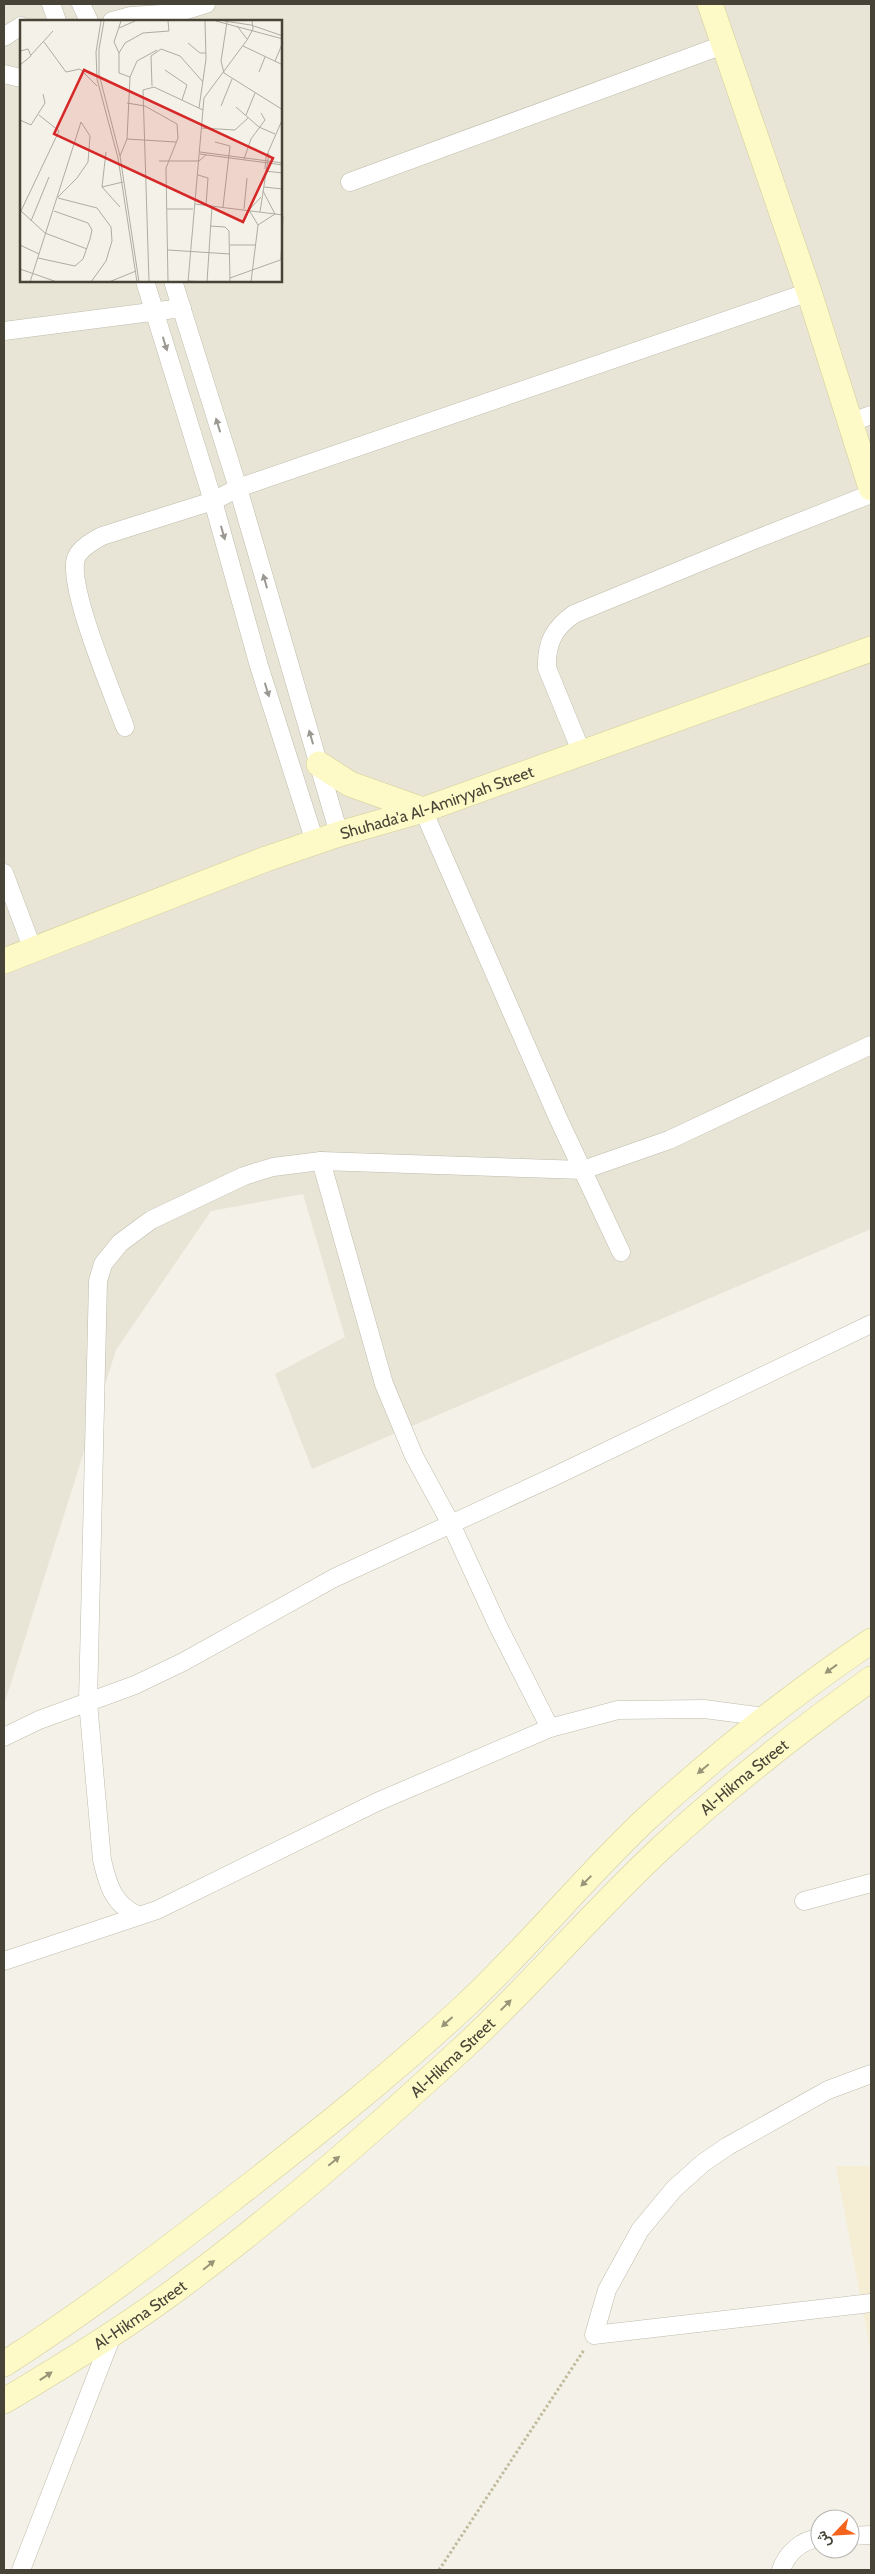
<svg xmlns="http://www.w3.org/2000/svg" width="875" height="2574" font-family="Cabin,Vazirmatn,sans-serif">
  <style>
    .residential { fill: #e8e5d6; fill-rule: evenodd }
    .commercial { fill: #f5edd4 }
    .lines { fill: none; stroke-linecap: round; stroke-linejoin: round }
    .street-casing { stroke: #bfbcab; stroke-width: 19 }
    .secondary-casing { stroke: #d3ce99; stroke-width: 26 }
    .path { stroke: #c1ba9c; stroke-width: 3; stroke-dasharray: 2.5 2.5; stroke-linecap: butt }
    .street { stroke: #fff; stroke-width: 18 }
    .secondary { stroke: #fefac8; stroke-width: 25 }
    .oneway { fill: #9a9891 }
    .oneway2 { fill: #999578 }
    .labels { text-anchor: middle; stroke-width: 5; stroke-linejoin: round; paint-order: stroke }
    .street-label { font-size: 16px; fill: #474337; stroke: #fff }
    .inset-road { fill: none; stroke: #afaca1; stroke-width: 1 }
    .view { fill: #d62828; fill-opacity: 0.15; stroke: #d62828; stroke-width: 2.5 }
    .inset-edge { fill: none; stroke: #474337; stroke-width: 2.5 }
  </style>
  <rect width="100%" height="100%" fill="#f4f2e8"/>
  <path class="residential" d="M4 4H871V1229L312 1469 275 1374 345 1337 303 1194 211 1211 116 1350 4 1705ZM21 21H281V281H21Z"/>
  <polygon class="commercial" points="836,2166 871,2166 871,2354"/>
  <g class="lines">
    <defs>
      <g id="street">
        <polyline points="51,4 57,21"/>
        <polyline points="81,4 89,21"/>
        <polyline points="112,21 131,16 177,13 206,4"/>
        <polyline points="4,37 21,26"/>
        <polyline points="4,74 21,78"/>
        <polyline points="350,182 723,45"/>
        <polyline points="145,281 213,501 259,666 315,842"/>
        <polyline points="173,281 238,488 339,834"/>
        <polyline points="4,331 182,308"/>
        <polyline points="849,423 871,415"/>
        <path d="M125 727C113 694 67 587 76 558 80 548 93 541 102 536L213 501 238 488 809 292"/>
        <path d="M581 751 547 668C546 643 554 628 574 614L754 540 871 494"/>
        <polyline points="423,810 558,1118 621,1252"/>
        <polyline points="4,873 33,950"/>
        <polyline points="321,1161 384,1384 414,1456 451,1524 498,1626 550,1728"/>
        <polyline points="4,1737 39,1720 135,1685 183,1662 334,1578 555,1476 871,1324"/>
        <polyline points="804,1901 871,1883"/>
        <path d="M137 1915C113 1904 108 1885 102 1860L88 1702 98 1281 103 1264 120 1243 151 1220 244 1176 273 1167 321 1161 583 1170 669 1140 871 1045"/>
        <polyline points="4,1961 157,1910 377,1802 550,1728 618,1710 704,1709 766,1717"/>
        <polyline points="871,2074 828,2090 728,2146 703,2163 674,2189 640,2230 607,2290 594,2335 871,2303"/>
        <polyline points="850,2536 871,2535"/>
        <polyline points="21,2570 113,2333"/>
        <path d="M781 2570C787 2553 801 2540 820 2538"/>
      </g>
      <g id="secondary">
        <polyline points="710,4 809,292 871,488"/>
        <polyline points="319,764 350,784 423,810"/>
        <path id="s1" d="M4 961 266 859 339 834 423 810 871 649"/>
        <path d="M4 2364C82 2314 156 2258 230 2201 311 2138 391 2075 466 2005 528 1947 582 1880 644 1821 715 1756 791 1695 871 1641"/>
        <path id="s2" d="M4 2401C65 2365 128 2326 185 2283 281 2212 375 2129 463 2048 531 1985 591 1914 659 1850 726 1788 797 1732 871 1679"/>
      </g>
    </defs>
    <use href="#street" class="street-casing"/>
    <use href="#secondary" class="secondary-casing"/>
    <polyline class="path" points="439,2570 584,2350"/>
    <use href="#street" class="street"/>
    <use href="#secondary" class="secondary"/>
  </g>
  <defs><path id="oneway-solid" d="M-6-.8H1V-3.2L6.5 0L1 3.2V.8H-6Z" transform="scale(1.25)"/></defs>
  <g class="oneway">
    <use href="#oneway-solid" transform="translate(165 344) rotate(73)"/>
    <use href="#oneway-solid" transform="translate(218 425) rotate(-107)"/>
    <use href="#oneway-solid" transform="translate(223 533) rotate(74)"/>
    <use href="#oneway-solid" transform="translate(265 581) rotate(-106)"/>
    <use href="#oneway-solid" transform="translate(267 690) rotate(73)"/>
    <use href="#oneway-solid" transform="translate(311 737) rotate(-106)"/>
  </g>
  <g class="oneway2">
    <use href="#oneway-solid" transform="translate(831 1669) rotate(144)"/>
    <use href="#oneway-solid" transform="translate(703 1769) rotate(140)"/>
    <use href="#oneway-solid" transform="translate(586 1881) rotate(135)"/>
    <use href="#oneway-solid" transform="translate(506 2005) rotate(-45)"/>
    <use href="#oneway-solid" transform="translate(447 2022) rotate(138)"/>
    <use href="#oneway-solid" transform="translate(334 2161) rotate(-40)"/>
    <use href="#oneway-solid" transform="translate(209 2265) rotate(-39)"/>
    <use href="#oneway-solid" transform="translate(46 2376) rotate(-33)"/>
  </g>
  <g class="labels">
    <g class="street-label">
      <text dy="6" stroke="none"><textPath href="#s1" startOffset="461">Shuhada'a Al-Amiryyah Street</textPath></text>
      <text dy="6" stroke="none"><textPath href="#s2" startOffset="971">Al-Hikma Street</textPath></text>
      <text dy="6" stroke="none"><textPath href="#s2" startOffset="566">Al-Hikma Street</textPath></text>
      <text dy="6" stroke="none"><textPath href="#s2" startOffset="161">Al-Hikma Street</textPath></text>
    </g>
  </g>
  <g transform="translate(20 20)">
    <rect width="262" height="262" fill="#f4f2e8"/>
    <path class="inset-road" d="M81 1 76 32 77 59 98 138 117 262M84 1 79 29V54L100 136 119 262M196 1 263 19M204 1 231 5 263 16M207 2 201 41 204 53 263 90M217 6 227 19M99 8 115 1M24 22 46 52 60 49 77 66M168 23 180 33H186M223 26 263 45M137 30 117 41 110 57 99 53V33L105 23 123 13 149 11 148 1M0 31 8 29 11 36 0 45M99 33 94 22 101 1M11 35 33 11M255 41 263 22M145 50 167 65 162 80M239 52 245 37M132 66 131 36 141 29 160 36 183 62M107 83 125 86 157 104 158 118 146 148 148 262M201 86 212 59M216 87 239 107 255 114M179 88 186 39 185 1M226 95 235 73M0 100 11 105 25 83 23 74M182 108 215 110 228 98M107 119 156 122M195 122 210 126 203 187M86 132 82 167 100 187M180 132 263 143M180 134 263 145M100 136 107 119 110 57M224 139 231 119 245 100 241 93M139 141H179L186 135M245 149 246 137 263 98M245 151 263 153M178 155 188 158 186 185M82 167 103 162M244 167 263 169M38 178 77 188 91 207 92 221 86 241 71 262M175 184 263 195M147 189H173M224 189 227 158M1 191 25 213 67 229M240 192 249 133M0 193 39 111 19 95M11 201 29 157M238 205 229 190 241 177M190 206 205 207 209 211 210 262M0 225 19 234M210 225H236M148 230 210 234M18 238 55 246 63 239 70 219 72 210 68 203 34 191M261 239 263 196M0 249 37 262M210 258 263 239M168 261 189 262M10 262 61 102 70 116 68 142 57 158 38 177M89 262 116 251M129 262 123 70 134 67 183 90M168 262 184 78 227 20 233 9 232 1M187 262 192 186M231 262 238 205 255 194 243 171"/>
    <path class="view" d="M64 50 253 138 223 202 34 114Z"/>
    <rect width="262" height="262" class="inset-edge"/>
  </g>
  <rect width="875" height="2574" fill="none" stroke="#474337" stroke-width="10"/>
  <g transform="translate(835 2534) rotate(245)"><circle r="24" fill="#ffffff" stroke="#b5b4af"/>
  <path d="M0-4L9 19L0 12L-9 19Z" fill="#f6641c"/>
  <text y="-8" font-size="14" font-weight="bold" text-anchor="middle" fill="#474337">ش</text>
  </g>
</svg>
